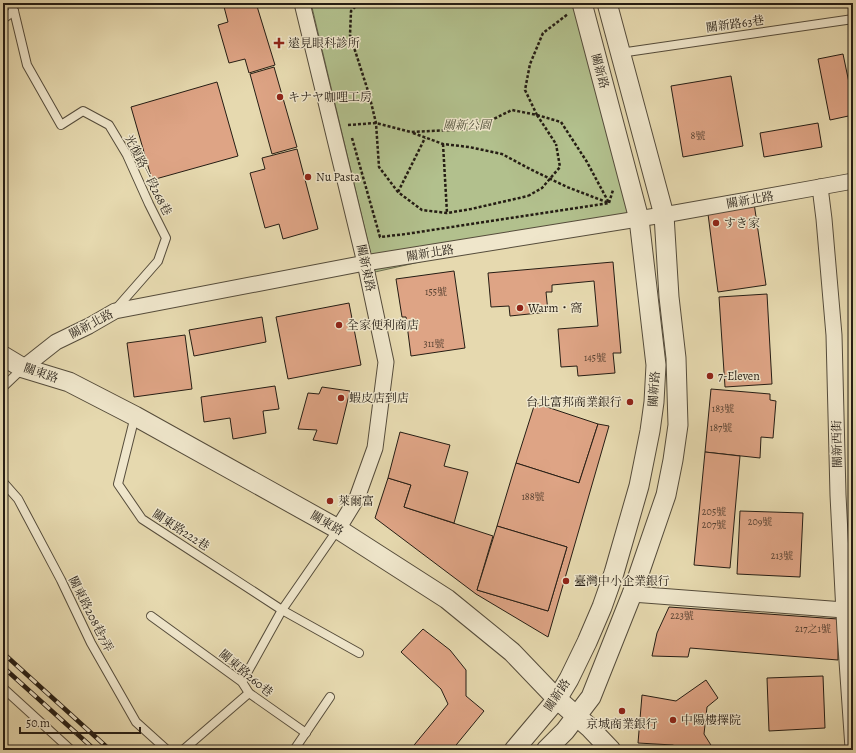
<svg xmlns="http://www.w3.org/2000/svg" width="856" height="753" font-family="Alegreya,'Noto Serif TC','Noto Serif JP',serif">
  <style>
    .green { fill: #b2c08d; stroke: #6c6e50 }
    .building { fill: #dea485; stroke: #251d14 }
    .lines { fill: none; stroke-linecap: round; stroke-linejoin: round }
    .service-casing { stroke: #554c3b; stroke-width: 10 }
    .minor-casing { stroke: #554c3b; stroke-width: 17 }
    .tertiary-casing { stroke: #554c3b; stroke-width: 21 }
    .path { stroke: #251d14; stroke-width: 2.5; stroke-dasharray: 3 2; stroke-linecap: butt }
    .service { stroke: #efe6cb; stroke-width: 8 }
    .minor { stroke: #efe6cb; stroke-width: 15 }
    .tertiary { stroke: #efe6cb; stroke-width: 19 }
    .rail-casing { stroke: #251d14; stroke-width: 4.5 }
    .rail { stroke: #efe6cb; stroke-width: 3; stroke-dasharray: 9; stroke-linecap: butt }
    .path-bridge { stroke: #251d14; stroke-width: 2.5; stroke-dasharray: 3 2; stroke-linecap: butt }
    .poi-dot { fill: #8f2418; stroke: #efe6cb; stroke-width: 1.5 }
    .labels { text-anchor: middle; stroke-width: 3; stroke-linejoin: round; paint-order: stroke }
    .number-label { font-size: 10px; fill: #533f30 }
    .street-label { font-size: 12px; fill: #251d14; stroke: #efe6cb }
    .poi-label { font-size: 12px; fill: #251d14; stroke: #efe6cb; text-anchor: start }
    .park-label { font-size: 12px; font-style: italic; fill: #4f4e38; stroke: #efe6cb }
  </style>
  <rect width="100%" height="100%" fill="#e6d9af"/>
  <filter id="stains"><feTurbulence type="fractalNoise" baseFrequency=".005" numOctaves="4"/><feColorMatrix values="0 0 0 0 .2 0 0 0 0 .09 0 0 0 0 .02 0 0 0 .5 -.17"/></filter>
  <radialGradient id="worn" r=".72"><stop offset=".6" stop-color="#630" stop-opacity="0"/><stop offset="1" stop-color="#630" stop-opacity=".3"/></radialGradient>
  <polygon class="green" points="311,3 575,3 632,214 375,272"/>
  <g class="building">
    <polygon points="223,3 256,3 275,65 249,73 245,59 229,63 218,25 228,22"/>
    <polygon points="843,54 853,102 853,115 830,120 818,59"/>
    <polygon points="274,67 297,147 272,154 250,74"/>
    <polygon points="731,76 743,146 683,157 671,86"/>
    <polygon points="217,82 238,156 152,180 131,107"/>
    <polygon points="818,123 822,147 764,157 760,133"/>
    <polygon points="297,149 318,229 283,239 279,224 265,228 250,173 265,169 262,158"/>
    <polygon points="754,203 766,285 718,292 708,214"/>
    <polygon points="613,262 621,353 613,353 615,373 578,376 577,366 561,367 558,329 598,326 594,281 552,285 552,292 546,292 548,312 510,316 509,306 491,307 488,273"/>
    <polygon points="454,271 465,348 411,356 406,317 402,317 396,279"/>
    <polygon points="767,294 772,384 725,387 719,297"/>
    <polygon points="349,303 361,365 288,379 276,317"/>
    <polygon points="262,317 266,342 194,356 189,330"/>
    <polygon points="185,335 192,389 134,397 127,343"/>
    <polygon points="275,386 279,409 263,411 266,433 233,439 230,418 204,422 201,397"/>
    <polygon points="322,387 350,391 337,444 313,440 317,430 298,429 308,393 319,394"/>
    <polygon points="711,389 770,394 770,400 776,401 773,438 761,437 760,458 705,452"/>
    <polygon points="535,403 598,424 579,483 516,463"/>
    <polygon points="598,424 609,426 548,637 476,594 375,518 388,478 411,485 404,507 493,536 477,590 548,611 567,547 497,526 516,463 579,483"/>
    <polygon points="400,432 450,445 444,466 468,472 454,523 404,507 411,485 388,478"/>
    <polygon points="705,452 740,456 730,568 694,565"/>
    <polygon points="740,511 803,513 800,577 737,574"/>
    <polygon points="497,526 567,547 548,611 477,590"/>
    <polygon points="669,607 838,619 838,660 690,648 688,657 652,656 657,633"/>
    <polygon points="423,629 450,650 466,670 466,696 484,711 452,750 410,750 448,704 441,689 401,652"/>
    <polygon points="823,676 825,728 769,731 767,678"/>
    <polygon points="706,680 718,698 707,707 704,734 714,750 682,750 673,745 638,743 642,695 676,701"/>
  </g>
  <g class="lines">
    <defs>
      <g id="service">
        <polyline points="10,3 14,11 27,65 61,125 83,111 109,125 127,155 149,204 166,238 158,261 115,310"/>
        <polyline points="3,19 14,11"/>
        <polyline points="620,53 853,19"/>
        <polyline points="3,387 23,368"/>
        <polyline points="135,416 118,484 142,519 282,610 359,653"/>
        <polyline points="3,482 18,499 61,580 91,643 136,722 167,750"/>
        <polyline points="151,616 242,682 249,693 306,733"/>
        <polyline points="242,682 282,610 338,529"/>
        <polyline points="3,688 71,750"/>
        <polyline points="183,750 249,693"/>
        <polyline points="294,750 330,697"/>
      </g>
      <g id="minor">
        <polyline points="302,3 365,263 386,362 375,448 357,498 338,529"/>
        <polyline points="820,187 824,219 834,335 838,495 845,632 853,748"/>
        <polyline points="23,368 56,342 89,326 115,311 365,263 675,213 820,187 853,181"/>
        <polyline points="632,594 844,610"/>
      </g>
      <g id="tertiary">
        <polyline points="3,356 23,368 69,382 135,416 338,529 447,599 512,652 557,699 589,727 611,750"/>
        <polyline points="514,750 557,699 569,679 587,642 602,607 614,573 639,486 650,431 654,402 656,365 639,219 582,3"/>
        <polyline points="546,750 565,731 591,697 632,594 666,495 673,460 678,425 676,358 669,297 664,215 607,3"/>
      </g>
    </defs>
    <use href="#service" class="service-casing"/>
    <use href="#minor" class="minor-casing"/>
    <use href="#tertiary" class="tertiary-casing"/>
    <g class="path">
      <polyline points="359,3 351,11 350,35 369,94 376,123 379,167 398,192 422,210 447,213 471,209 528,196"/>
      <polyline points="537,115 561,122 587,162 609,203"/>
      <polyline points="537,115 556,144"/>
      <polyline points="348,125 376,123 411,132 473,129 512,110 537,115 525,90 530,64 543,33 568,14"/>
      <polyline points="413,133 443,144 469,147 502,154 530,169 567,187 609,203"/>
      <polyline points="352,138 380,237 406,234 609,203"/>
      <polyline points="443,144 447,213"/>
      <polyline points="398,192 425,138"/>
      <polyline points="609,203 613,190"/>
    </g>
    <use href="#service" class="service"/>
    <use href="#minor" class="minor"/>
    <use href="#tertiary" class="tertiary"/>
    <defs>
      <g id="rail">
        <polyline points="3,653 110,750"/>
        <polyline points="3,667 95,750"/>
      </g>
    </defs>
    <use href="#rail" class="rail-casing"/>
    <use href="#rail" class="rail"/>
    <polyline class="path-bridge" points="528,196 542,188 560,167 556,144"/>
  </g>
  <g class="poi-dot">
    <path d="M277 37h4v4h4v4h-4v4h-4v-4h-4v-4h4z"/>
    <circle cx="280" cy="97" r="4"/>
    <circle cx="308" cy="177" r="4"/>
    <circle cx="716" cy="223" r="4"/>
    <circle cx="520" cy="308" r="4"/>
    <circle cx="339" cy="325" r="4"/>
    <circle cx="710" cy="376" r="4"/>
    <circle cx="341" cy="398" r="4"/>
    <circle cx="630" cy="402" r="4"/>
    <circle cx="330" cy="501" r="4"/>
    <circle cx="566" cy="581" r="4"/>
    <circle cx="622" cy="711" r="4"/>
    <circle cx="673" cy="720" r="4"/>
  </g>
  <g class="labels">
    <g class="number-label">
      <text x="698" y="139">8號</text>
      <text x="436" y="295">155號</text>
      <text x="434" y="347">311號</text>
      <text x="595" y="361">145號</text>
      <text x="723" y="412">183號</text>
      <text x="721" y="431">187號</text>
      <text x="533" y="500">188號</text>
      <text x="714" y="515">205號</text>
      <text x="760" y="525">209號</text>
      <text x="714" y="528">207號</text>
      <text x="782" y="559">213號</text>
      <text x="682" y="619">223號</text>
      <text x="813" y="632">217之1號</text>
    </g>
    <g class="street-label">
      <text transform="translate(735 24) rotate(-8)" y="4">關新路63巷</text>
      <text transform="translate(600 71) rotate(75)" y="4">關新路</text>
      <text transform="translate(148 175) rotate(63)" y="4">光復路一段268巷</text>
      <text transform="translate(750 200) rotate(-10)" y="4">關新北路</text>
      <text transform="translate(430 253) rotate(-9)" y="4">關新北路</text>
      <text transform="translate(366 268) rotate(78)" y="4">關新東路</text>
      <text transform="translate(91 324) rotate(-28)" y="4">關新北路</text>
      <text transform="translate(41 373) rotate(19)" y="4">關東路</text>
      <text transform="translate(654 389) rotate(-86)" y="4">關新路</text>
      <text transform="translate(837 444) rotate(-91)" y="4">關新西街</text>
      <text transform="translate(327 523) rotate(30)" y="4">關東路</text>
      <text transform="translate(181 530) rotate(33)" y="4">關東路222巷</text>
      <text transform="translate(91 614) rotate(63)" y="4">關東路208巷7弄</text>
      <text transform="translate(246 673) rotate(40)" y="4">關東路260巷</text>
      <text transform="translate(557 695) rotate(-56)" y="4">關新路</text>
    </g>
    <g class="poi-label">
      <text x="288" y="47">遠見眼科診所</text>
      <text x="288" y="101">キナヤ咖哩工房</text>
      <text x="316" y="181">Nu Pasta</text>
      <text x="724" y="227">すき家</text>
      <text x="528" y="312">Warm・窩</text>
      <text x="347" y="329">全家便利商店</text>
      <text x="718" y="380">7-Eleven</text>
      <text x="349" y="402">蝦皮店到店</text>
      <text x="622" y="406" text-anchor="end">台北富邦商業銀行</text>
      <text x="338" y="505">萊爾富</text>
      <text x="574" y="585">臺灣中小企業銀行</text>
      <text x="681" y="724">中陽樓擇院</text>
      <text x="622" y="728" text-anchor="middle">京城商業銀行</text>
    </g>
    <g class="park-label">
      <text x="467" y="129">關新公園</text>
    </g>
  </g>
  <rect width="856" height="753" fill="none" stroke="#e6d9af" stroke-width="16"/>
  <rect x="4" y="4" width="848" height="745" fill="none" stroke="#251d14" stroke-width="2"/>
  <rect x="8" y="8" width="840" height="737" fill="none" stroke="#251d14"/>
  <path d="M20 727v6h120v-6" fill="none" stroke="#251d14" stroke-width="2"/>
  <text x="26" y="727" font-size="12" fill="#251d14" stroke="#efe6cb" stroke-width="3" paint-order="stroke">50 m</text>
  <rect width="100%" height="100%" filter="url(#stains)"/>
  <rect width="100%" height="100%" fill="url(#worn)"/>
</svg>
